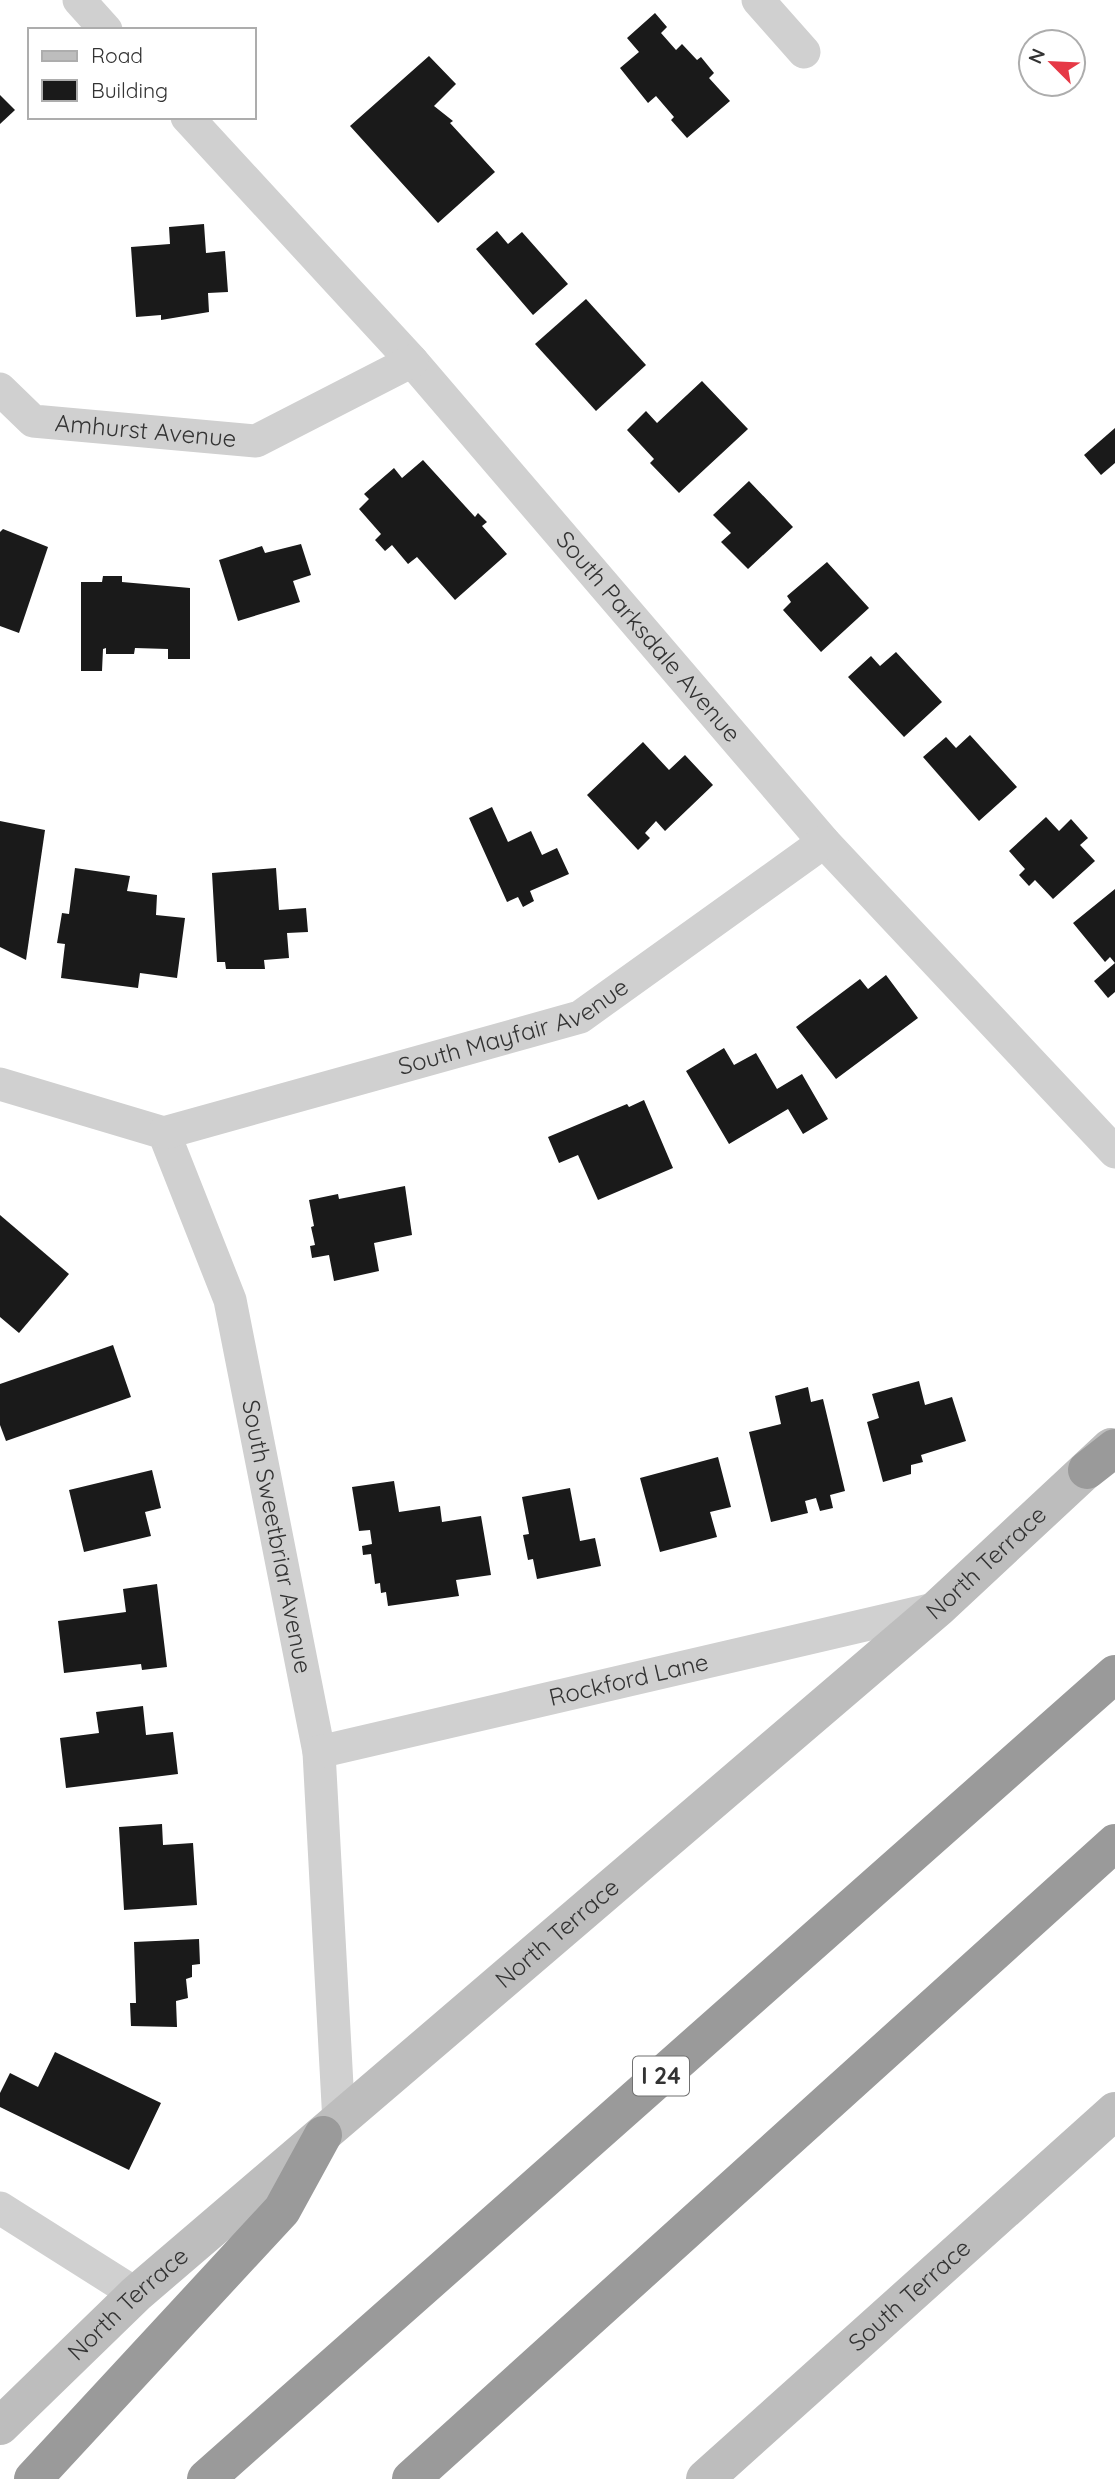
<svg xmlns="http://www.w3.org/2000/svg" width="1115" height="2479" font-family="Quicksand,sans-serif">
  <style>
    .building { fill: #1a1a1a }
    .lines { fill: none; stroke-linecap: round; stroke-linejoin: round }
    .street { stroke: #d0d0d0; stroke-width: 33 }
    .secondary { stroke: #bdbdbd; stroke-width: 38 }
    .highway { stroke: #9a9a9a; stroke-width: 38 }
    .labels { text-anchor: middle; stroke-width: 7; stroke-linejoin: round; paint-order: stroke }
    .shield { fill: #fff; stroke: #707070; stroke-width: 2 }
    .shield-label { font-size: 23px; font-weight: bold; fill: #333 }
    .street-label { font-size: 24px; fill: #333; stroke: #fff }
  </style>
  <rect width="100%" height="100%" fill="#fff"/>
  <g class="building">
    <polygon points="655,13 667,27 661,33 676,50 682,44 697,60 701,57 714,73 709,78 730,101 687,138 671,120 674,117 656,96 648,103 620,68 639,52 627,38"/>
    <polygon points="429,56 456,84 434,106 453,121 450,123 495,172 438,223 350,126"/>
    <polygon points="0,95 15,110 0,124"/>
    <polygon points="204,224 206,253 225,251 228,292 208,293 209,312 161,320 161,315 136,317 131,247 170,244 169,227"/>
    <polygon points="497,231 508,244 522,232 568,284 533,315 476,249"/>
    <polygon points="586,299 646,365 596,411 535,344"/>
    <polygon points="702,381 748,429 679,493 650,463 654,459 627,430 646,411 657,423"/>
    <polygon points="1115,428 1115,463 1101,475 1084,455"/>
    <polygon points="423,460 475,517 478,513 487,522 482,526 507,554 455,600 417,557 408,564 392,545 385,551 375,540 381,534 359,509 369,499 364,494 394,468 402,478"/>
    <polygon points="749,481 793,527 748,569 721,542 731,533 713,515"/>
    <polygon points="3,529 48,547 19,633 0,626 0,532"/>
    <polygon points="301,544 311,575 293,581 300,602 238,621 219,560 262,546 265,553"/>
    <polygon points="827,562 869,608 821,652 783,610 791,602 787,596"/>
    <polygon points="103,576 122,576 122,582 190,588 190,659 168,659 168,649 135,648 134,654 106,654 106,648 103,649 102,671 81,671 81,582 102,582"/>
    <polygon points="896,652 942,702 904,737 848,677 871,656 880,666"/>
    <polygon points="970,735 1017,787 979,821 923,757 946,737 956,748"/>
    <polygon points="643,742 669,770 685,755 713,785 665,831 656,821 645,833 650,838 638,850 587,795"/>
    <polygon points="492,807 508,842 531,831 542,855 557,848 569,874 530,891 534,901 523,907 518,897 507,902 469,818"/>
    <polygon points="1046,817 1059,831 1071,819 1088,838 1080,845 1095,861 1053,899 1035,880 1029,886 1019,875 1025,869 1009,851"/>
    <polygon points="0,821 45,830 26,960 0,947"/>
    <polygon points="75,868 130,876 127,891 157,895 156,915 185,918 177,978 140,973 138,988 61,978 65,944 57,943 62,913 69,914"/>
    <polygon points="276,868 279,910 306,908 308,932 287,933 289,958 264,960 265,969 226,969 225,962 217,962 212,873"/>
    <polygon points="1115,889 1115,963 1110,957 1105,962 1073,923"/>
    <polygon points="1115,963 1115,992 1108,998 1094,981"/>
    <polygon points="886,975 918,1018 836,1079 796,1027 860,979 868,989"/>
    <polygon points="724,1048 734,1065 756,1053 777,1089 802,1074 828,1119 803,1134 788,1109 729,1144 686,1071"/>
    <polygon points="644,1100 673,1168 598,1200 578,1155 559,1163 548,1137 627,1104 629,1107"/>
    <polygon points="405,1186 412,1235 374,1243 379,1271 334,1281 329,1255 312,1258 310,1246 315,1245 311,1227 314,1226 309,1200 338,1194 339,1199"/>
    <polygon points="0,1215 69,1274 19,1333 0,1317"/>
    <polygon points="113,1345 131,1397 6,1441 0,1425 0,1384"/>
    <polygon points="919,1381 925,1405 952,1397 966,1441 921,1455 923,1462 911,1465 911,1474 883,1482 867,1422 879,1418 872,1394"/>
    <polygon points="808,1387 811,1402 823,1399 845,1491 830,1495 833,1508 820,1511 816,1498 805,1501 808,1513 771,1522 749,1432 781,1424 775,1396"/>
    <polygon points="718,1457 731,1507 710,1512 717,1537 660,1552 640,1478"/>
    <polygon points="152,1470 161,1508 145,1512 151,1536 84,1552 69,1490"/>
    <polygon points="394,1481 399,1512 440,1506 442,1522 481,1516 491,1575 456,1580 459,1596 388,1606 386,1592 381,1593 380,1583 375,1584 371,1554 363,1555 362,1546 372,1544 370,1530 359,1531 352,1487"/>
    <polygon points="570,1488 580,1541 595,1538 601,1566 537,1579 533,1559 528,1560 523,1535 529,1534 522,1497"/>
    <polygon points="157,1584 167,1667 142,1670 141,1664 64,1673 58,1621 126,1612 123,1589"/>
    <polygon points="143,1706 146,1735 173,1732 178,1774 66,1788 60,1738 99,1733 96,1712"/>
    <polygon points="162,1824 163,1845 193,1843 197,1905 124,1910 119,1827"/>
    <polygon points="199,1939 200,1964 192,1965 192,1977 186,1979 188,1998 176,2001 177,2027 131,2026 130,2003 136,2003 134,1942"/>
    <polygon points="55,2052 161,2103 129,2170 0,2107 0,2093 10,2073 38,2087"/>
  </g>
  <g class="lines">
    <g class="street">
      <polyline points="79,0 106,30"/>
      <polyline points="758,0 804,52"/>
      <path id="s1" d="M187 117 412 361 824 842 1115 1152"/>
      <path id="s2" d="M0 389 33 421 256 441 412 361"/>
      <path id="s3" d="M0 1084 164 1133 230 1300 319 1752 339 2123"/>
      <path id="s4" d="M164 1133 580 1017 824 842"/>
      <path id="s5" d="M319 1752 938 1608"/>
      <polyline points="0,2208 136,2294"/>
    </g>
    <g class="secondary">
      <path id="s6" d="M0 2426 136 2294 938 1608 1111 1447"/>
      <path id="s7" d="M705 2479 1115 2111"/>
    </g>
    <g class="highway">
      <polyline points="1087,1470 1115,1448"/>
      <polyline points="33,2479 282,2210 323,2135"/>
      <polyline points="206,2479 1115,1674"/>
      <polyline points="411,2479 1115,1843"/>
    </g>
  </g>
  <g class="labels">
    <rect class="shield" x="633" y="2056.5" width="56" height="39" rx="5"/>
    <g class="shield-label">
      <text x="661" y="2084">I 24</text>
    </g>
    <g class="street-label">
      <text dy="8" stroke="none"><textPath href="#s2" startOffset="159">Amhurst Avenue</textPath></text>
      <text dy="8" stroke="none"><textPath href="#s1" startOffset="695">South Parksdale Avenue</textPath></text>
      <text dy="8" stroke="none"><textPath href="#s4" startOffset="366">South Mayfair Avenue</textPath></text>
      <text dy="8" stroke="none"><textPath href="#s3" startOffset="592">South Sweetbriar Avenue</textPath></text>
      <text dy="8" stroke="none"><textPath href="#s6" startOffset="1311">North Terrace</textPath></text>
      <text dy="8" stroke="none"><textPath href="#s5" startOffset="318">Rockford Lane</textPath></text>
      <text dy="8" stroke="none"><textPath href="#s6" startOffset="744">North Terrace</textPath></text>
      <text dy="8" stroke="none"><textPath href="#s7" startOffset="275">South Terrace</textPath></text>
      <text dy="8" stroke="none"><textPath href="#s6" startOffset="177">North Terrace</textPath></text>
    </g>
  </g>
  <rect x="28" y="28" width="228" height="91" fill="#ffffff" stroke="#adadad" stroke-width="2"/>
  <rect x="42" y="51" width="35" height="10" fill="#bdbdbd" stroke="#adadad" stroke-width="2"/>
  <text x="91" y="63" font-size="21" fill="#333333">Road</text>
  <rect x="42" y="80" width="35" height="21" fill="#1a1a1a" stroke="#adadad" stroke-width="2"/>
  <text x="91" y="98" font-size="21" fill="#333333">Building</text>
  <g transform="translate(1052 63) rotate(294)"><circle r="33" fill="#ffffff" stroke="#adadad" stroke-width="2"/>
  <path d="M0-5L12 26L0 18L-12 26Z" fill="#e63946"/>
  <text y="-10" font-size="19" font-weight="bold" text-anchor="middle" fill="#333333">N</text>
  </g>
</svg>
